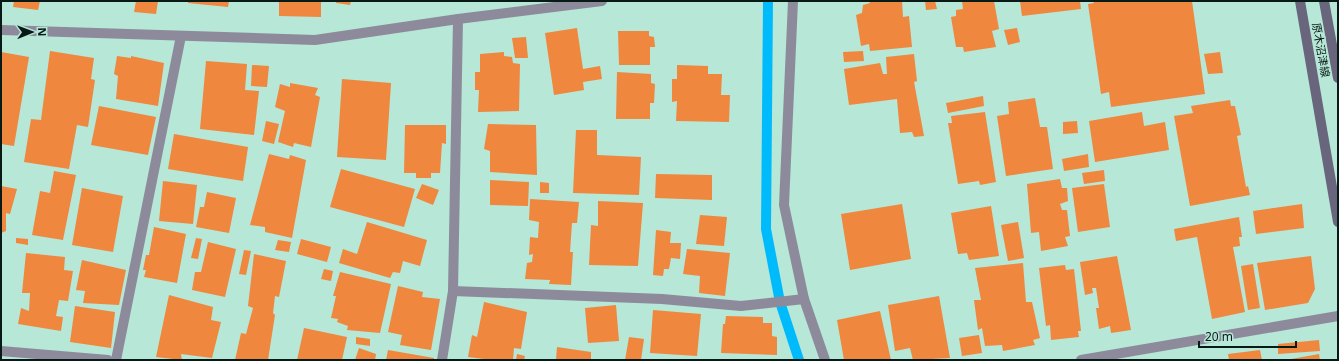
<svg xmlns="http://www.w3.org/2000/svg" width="1339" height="361" font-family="'Noto Sans','Noto Sans JP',sans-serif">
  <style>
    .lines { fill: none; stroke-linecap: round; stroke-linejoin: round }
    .stream { stroke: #00bbfc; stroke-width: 10 }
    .building { fill: #ef873e }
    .street { stroke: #8d8b9b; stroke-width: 10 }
    .secondary { stroke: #68657c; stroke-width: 10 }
    .labels { text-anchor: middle; stroke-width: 3; stroke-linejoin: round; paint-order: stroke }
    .street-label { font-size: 11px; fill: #081a15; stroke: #b7e7d7 }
  </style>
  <rect width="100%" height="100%" fill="#b7e7d7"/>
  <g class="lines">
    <polyline class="stream" points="768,1 766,229 780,302 799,360"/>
  </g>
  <g class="building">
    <polygon points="14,1 40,1 38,10 13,7"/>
    <polygon points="136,1 158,1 156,14 134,12"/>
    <polygon points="188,1 229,1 228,7 188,3"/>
    <polygon points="279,1 321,1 321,17 279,16"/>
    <polygon points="336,1 351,1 350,5 336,3"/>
    <polygon points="869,1 902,1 903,17 909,16 912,47 870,51 869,44 861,46 856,15 862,13 863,5 870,3"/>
    <polygon points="925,1 935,1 937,9 926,10"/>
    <polygon points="962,1 994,1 999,29 992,31 996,47 964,52 963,47 956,47 951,17 956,16 956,10 963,9"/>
    <polygon points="1020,1 1080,1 1081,9 1022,16"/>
    <polygon points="1093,1 1192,1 1205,94 1111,107 1109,92 1101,94 1088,4 1094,3"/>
    <polygon points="577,28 583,69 600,66 602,79 583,82 584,90 554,95 545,33"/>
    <polygon points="1017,28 1020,42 1008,45 1004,30"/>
    <polygon points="618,31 649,31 649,36 654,37 655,47 650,47 650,65 619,65"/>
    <polygon points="526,37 528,58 515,58 512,38"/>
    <polygon points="50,51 94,58 91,79 95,80 88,127 77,125 69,169 24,162 31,119 41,120"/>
    <polygon points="863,51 864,61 844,62 843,52"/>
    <polygon points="1,52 29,57 14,146 1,144"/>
    <polygon points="504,52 504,56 512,57 513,63 520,64 519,111 478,112 479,90 475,90 475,72 480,72 480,54"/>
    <polygon points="1220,52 1223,73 1208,74 1204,54"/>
    <polygon points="914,54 917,81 914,82 924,136 914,137 912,132 900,133 897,99 849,105 844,69 880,63 883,74 887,74 886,57"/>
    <polygon points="117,56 131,58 131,56 164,63 158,106 116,99 118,76 114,74"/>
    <polygon points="206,61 247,64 245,90 259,91 254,135 200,129"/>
    <polygon points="252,65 269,66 267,87 251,86"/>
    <polygon points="677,65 708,66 708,74 722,74 721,95 730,95 729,122 676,121 677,101 672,102 672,79 677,79"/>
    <polygon points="617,72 651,74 651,83 655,84 654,103 650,103 650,119 616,119"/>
    <polygon points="342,79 391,83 386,160 337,157"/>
    <polygon points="290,83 318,88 315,95 320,97 311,147 294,143 293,147 278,142 285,111 275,107 280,84 290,87"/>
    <polygon points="983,96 984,106 948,113 946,103"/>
    <polygon points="1035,98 1040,127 1047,127 1053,169 1006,176 997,116 1009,114 1008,102"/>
    <polygon points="1230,100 1231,106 1235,106 1241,135 1237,136 1246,187 1248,186 1250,195 1190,206 1174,116 1193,113 1191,106"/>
    <polygon points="99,106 156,117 148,155 91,145"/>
    <polygon points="985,112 996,182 980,185 979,181 958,184 948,123 952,123 951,116"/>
    <polygon points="1142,112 1144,126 1165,122 1169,150 1095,162 1089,121"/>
    <polygon points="266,121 279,124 274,144 262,141"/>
    <polygon points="1077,121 1078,133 1063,134 1063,122"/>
    <polygon points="488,124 536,125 537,175 490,172 490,151 484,149"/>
    <polygon points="405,125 446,125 446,144 442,143 440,173 431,173 431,178 416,178 416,173 404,173"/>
    <polygon points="576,130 597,130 597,155 641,157 639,195 573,193"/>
    <polygon points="174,134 248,147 243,181 168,169"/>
    <polygon points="269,154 289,159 290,155 306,160 292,238 265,232 265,227 250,225"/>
    <polygon points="1088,154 1089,167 1064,171 1062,159"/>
    <polygon points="341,169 415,189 404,227 330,207"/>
    <polygon points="1104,170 1105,181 1084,184 1082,173"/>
    <polygon points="54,171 76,175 63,240 32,235 40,191 50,193"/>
    <polygon points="656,174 712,175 712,200 655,198"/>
    <polygon points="1060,179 1062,188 1067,188 1068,201 1060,204 1062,210 1067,210 1070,236 1065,237 1068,246 1041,251 1039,232 1031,233 1027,184"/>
    <polygon points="490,180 529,182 528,206 490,205"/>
    <polygon points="163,181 197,185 193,224 159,221"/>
    <polygon points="540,182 549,183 549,193 540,193"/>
    <polygon points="422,184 439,190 433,205 416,198"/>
    <polygon points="1104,184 1110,227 1078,232 1072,188"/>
    <polygon points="1,186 17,189 10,214 6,213 6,231 1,233"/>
    <polygon points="82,188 123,196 113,252 72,245"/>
    <polygon points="207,192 236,198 229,233 196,227 200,207 204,207"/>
    <polygon points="530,199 579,202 577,223 572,223 570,252 573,252 571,285 549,284 550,280 525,279 527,263 532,262 533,254 529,255 530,237 538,238 539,222 529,220"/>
    <polygon points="598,201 643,203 638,266 589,265 591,225 598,226"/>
    <polygon points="902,204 911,259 850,270 841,214"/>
    <polygon points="1302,204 1304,228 1256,234 1253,211"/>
    <polygon points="991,206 999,256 969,260 967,253 958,254 951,213"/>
    <polygon points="700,215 727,217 724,246 696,244"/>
    <polygon points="1239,217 1242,237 1239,237 1240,246 1233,247 1245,312 1212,319 1197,237 1176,241 1174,229"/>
    <polygon points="367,222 427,240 420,266 403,261 400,273 393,272 390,278 339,263 343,249 357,254"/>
    <polygon points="1018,222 1024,258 1008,261 1001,225"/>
    <polygon points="154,227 186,234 177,283 144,277 146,270 143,270 146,255 149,255"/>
    <polygon points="656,230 671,232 670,243 681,243 680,259 671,258 669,269 664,269 663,276 653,275"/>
    <polygon points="16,238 28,239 28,245 16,243"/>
    <polygon points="196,238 202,239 198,259 191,258"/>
    <polygon points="301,239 331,247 327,262 297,254"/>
    <polygon points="278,240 291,242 289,252 275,250"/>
    <polygon points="208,242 236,249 225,297 192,290 195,272 201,272"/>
    <polygon points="687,249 730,253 725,296 699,293 700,276 683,274"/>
    <polygon points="244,250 251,251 246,275 239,274"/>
    <polygon points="26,253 65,257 64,270 73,271 68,301 59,300 56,316 63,317 61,331 18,324 21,308 29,311 30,293 22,293"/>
    <polygon points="254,254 286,261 279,297 275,296 273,313 275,315 268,360 235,360 241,333 246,334 253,308 248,306"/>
    <polygon points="1117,256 1131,330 1111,333 1110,326 1099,329 1096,308 1099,308 1096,288 1092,288 1093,293 1085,295 1080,262"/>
    <polygon points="1311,256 1315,289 1308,303 1265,310 1257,263"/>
    <polygon points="82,260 126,270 119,305 83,303 85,291 76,290"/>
    <polygon points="1023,263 1026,302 1032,302 1040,338 1033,340 1035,345 1003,351 1002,345 985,346 982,328 978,330 974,300 981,300 975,268"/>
    <polygon points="1253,264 1260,308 1248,310 1241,266"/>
    <polygon points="1065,265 1066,270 1074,269 1081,331 1078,331 1079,337 1051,340 1050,325 1046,326 1039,268"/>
    <polygon points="324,269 333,271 331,281 321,279"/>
    <polygon points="340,272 391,284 380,333 347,330 348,326 337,322 338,319 331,318 336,296 333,296"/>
    <polygon points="398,286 423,292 422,297 440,299 431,350 400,345 402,335 388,332"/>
    <polygon points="169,295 213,307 211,320 221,322 212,358 181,354 182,360 156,357"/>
    <polygon points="939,296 950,358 913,360 910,348 895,351 888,305"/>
    <polygon points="484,302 527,312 521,349 514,348 513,360 492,360 468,357 472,335 477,337"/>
    <polygon points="616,305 619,341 588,343 585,308"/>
    <polygon points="75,306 115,312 111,348 70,342"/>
    <polygon points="653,310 701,314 697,356 650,353"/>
    <polygon points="880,311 891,360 844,360 837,320"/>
    <polygon points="726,316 763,317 763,323 772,323 772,336 777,337 777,355 721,353 723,324 725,324"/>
    <polygon points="304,328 347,337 342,360 297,360"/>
    <polygon points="979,335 982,353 962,356 959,338"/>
    <polygon points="356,337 370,339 370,346 356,344"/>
    <polygon points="629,337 644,339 641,360 625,360"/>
    <polygon points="1319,340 1320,351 1278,354 1278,344"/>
    <polygon points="557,347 591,352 591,360 556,360"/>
    <polygon points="359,348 376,354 375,360 355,360"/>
    <polygon points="388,350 434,358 434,360 386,360"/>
    <polygon points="1260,350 1262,360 1229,360 1228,354"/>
    <polygon points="517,354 525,356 524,360 516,360"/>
    <polygon points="1319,354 1320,360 1291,360 1291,359"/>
  </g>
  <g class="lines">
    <g class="street">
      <polyline points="793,1 784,205 804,299 825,360"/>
      <polyline points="1,30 315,40 458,19 602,1"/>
      <polyline points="453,291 662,299 741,306 804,299"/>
      <polyline points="1,351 108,360"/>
      <polyline points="116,360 181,36"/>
      <polyline points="442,360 453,291 458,19"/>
      <polyline points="1081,360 1338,316"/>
    </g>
    <g class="secondary">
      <polyline points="1300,1 1338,222"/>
      <polyline points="1324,1 1338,78"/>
    </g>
  </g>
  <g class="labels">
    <g class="street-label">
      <text transform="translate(1321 50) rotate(80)" y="4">原木沼津線</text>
    </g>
  </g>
  <rect width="1339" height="361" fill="none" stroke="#081a15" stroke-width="4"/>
  <g transform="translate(32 32) rotate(89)" stroke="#b7e7d7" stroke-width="3" paint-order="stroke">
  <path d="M0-3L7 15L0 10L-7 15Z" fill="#081a15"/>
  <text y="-6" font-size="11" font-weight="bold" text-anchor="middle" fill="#081a15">N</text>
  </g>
  <path d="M1199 341v6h97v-6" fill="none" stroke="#081a15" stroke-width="2"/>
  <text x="1205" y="341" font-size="12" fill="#081a15" stroke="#b7e7d7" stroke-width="3" paint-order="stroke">20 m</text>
</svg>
